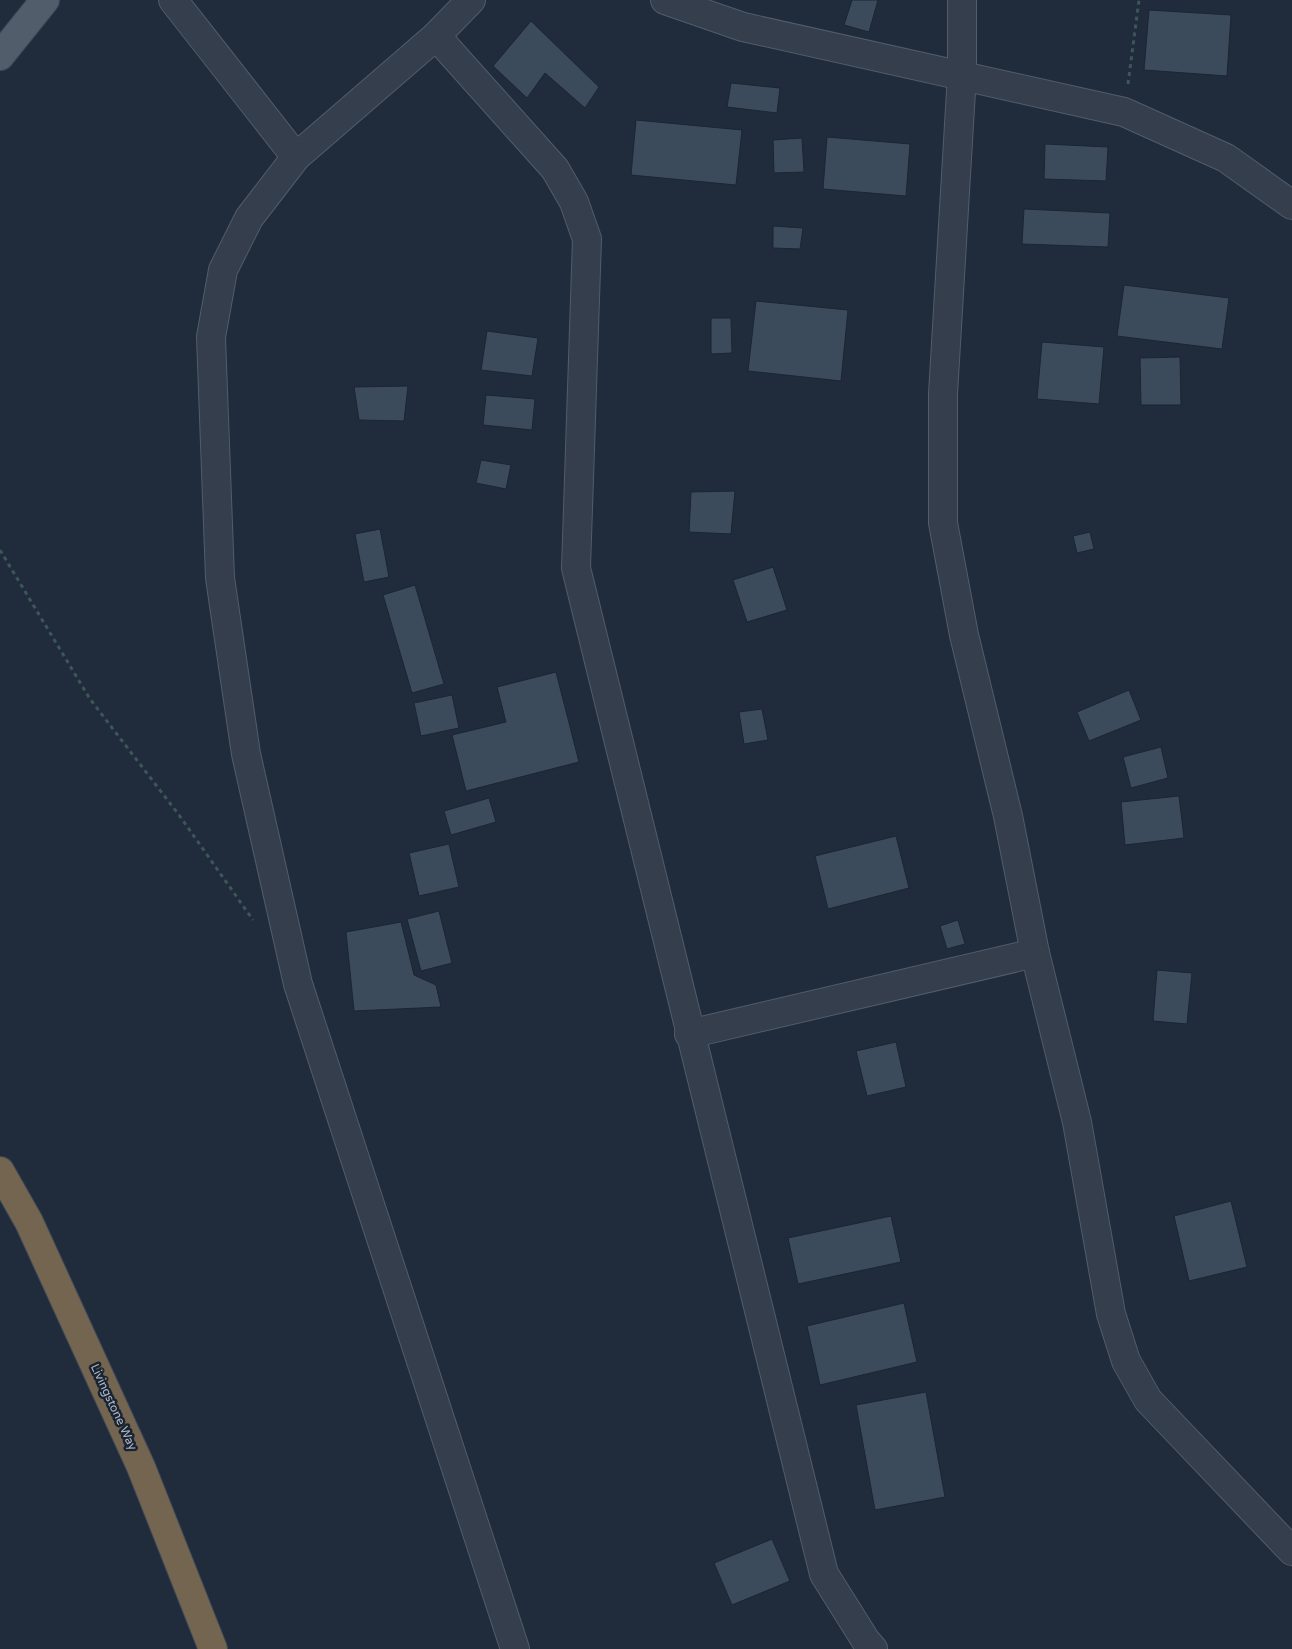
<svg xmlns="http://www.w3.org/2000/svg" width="1292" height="1649" font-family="'Varela Round',sans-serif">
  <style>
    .building { fill: #3b4b5b; stroke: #1b2533 }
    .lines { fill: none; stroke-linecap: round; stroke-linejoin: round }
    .street-casing { stroke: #525c6a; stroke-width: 30 }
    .primary-casing { stroke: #3d4755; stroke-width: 30 }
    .highway-casing { stroke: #3f4957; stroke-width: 30 }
    .path { stroke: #3d5657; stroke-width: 3; stroke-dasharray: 4 4; stroke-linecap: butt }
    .street { stroke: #343e4c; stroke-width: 28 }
    .primary { stroke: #525d6c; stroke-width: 28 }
    .highway { stroke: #736550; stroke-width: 28 }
    .labels { text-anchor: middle; stroke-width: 5; stroke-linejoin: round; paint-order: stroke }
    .street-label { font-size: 12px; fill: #afb9c8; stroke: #192331 }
  </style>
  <rect width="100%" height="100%" fill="#202c3c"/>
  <g class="building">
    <polygon points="852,0 878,0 869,32 844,25"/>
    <polygon points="1149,10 1231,15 1227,76 1144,70"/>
    <polygon points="531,21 599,87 585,108 545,73 527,98 493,66"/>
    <polygon points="731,83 780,88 777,113 727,107"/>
    <polygon points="636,120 742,130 736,185 631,175"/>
    <polygon points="827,137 910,144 906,196 823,189"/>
    <polygon points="802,138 804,172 774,173 773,140"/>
    <polygon points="1045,144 1108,147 1106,181 1044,179"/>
    <polygon points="1024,209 1110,213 1108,247 1022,244"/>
    <polygon points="773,226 803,228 800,249 773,248"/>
    <polygon points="1124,285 1229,298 1222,349 1117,336"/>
    <polygon points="756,301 848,310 841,381 748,371"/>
    <polygon points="711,318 731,318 732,353 711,354"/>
    <polygon points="487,331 538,338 532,376 481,370"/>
    <polygon points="1042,342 1104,347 1099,404 1037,399"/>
    <polygon points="1180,357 1181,405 1141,405 1140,358"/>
    <polygon points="408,386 404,421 359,420 354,387"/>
    <polygon points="486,395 535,399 532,430 483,425"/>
    <polygon points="481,460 511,465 506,489 476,483"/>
    <polygon points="735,491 731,534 689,532 691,492"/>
    <polygon points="380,529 389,577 364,582 355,534"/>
    <polygon points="1090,532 1094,549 1077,553 1073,536"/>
    <polygon points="773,567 787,610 747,622 733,580"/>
    <polygon points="415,585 444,684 412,693 383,595"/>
    <polygon points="556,672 579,762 466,791 452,735 506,722 497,687"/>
    <polygon points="1129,690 1141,720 1089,741 1077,712"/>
    <polygon points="452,695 459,728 421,736 414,703"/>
    <polygon points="762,709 768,740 744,744 739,712"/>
    <polygon points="1161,747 1168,778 1131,788 1123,757"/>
    <polygon points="1179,796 1184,838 1125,845 1121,802"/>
    <polygon points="489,798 496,822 451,835 444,811"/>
    <polygon points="896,836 909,888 828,909 815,856"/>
    <polygon points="449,844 459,887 419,896 409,853"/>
    <polygon points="439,911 452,963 421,971 407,919"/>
    <polygon points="958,920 965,944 947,949 940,926"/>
    <polygon points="401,922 414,975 436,985 441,1007 354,1011 346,932"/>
    <polygon points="1157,970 1192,973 1187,1024 1153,1021"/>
    <polygon points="896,1042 906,1087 867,1096 856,1051"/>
    <polygon points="1231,1201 1247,1267 1189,1281 1174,1216"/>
    <polygon points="891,1216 901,1262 798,1284 788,1238"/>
    <polygon points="904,1303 917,1362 820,1385 807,1326"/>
    <polygon points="926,1392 945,1497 875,1510 856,1405"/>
    <polygon points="772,1539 790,1581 732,1605 714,1563"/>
  </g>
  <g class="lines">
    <defs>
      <g id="street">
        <polyline points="173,0 296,157"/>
        <polyline points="471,0 436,36 296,157 249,218 223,270 211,337 220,578 246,754 298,984 515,1649"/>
        <polyline points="665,0 743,27 1124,112 1226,158 1292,205"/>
        <polyline points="962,0 962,74 943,394 943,523 964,635 1008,816 1035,953 1077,1122 1111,1314 1126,1361 1148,1400 1292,1551"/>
        <polyline points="436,36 555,169 574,202 587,239 576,568 824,1574 866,1641 873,1649"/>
        <polyline points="689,1034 1035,953"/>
      </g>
      <polyline id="primary" points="0,56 45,0"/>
      <polyline id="highway" points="0,1171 29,1222 141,1467 213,1649"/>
    </defs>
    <use href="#street" class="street-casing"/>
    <use href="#primary" class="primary-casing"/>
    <use href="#highway" class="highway-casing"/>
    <g class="path">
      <polyline points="1128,84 1139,0"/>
      <polyline points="0,550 90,699 179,815 253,920"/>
    </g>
    <use href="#street" class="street"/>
    <use href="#primary" class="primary"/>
    <use href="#highway" class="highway"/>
  </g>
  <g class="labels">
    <g class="street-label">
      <text transform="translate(114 1407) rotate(65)" y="4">Livingstone Way</text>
    </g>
  </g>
</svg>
